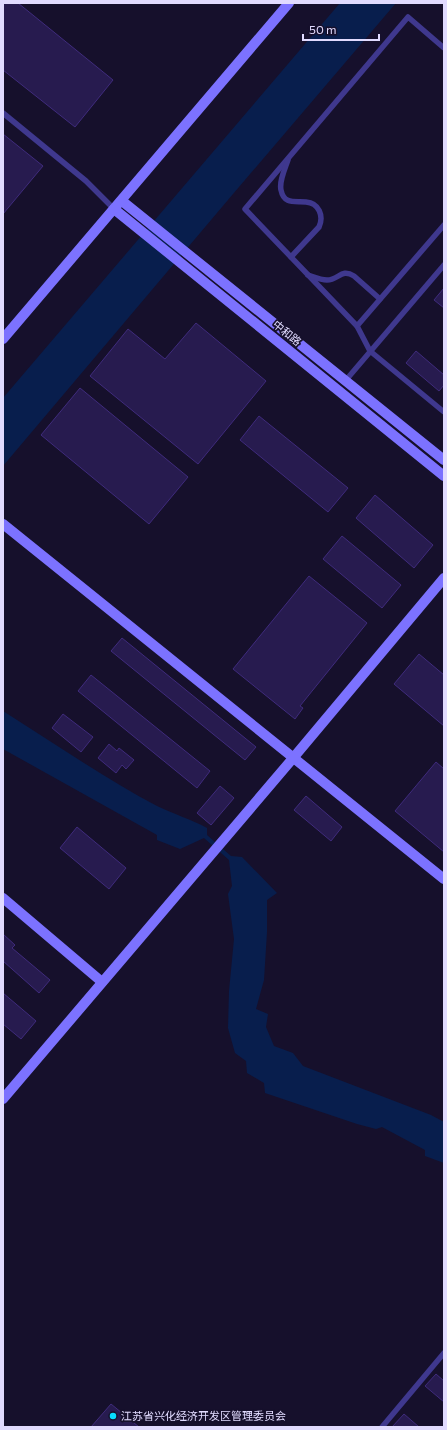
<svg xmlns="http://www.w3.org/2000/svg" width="447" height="1430" font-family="Commissioner,'Noto Sans SC',sans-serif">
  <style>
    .water { fill: #081e4d }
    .building { fill: #271b4f; stroke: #3f2b7c }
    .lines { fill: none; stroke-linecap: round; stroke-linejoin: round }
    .lane { stroke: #3f388e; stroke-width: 5.5 }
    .secondary { stroke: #7c72ff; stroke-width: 10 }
    .poi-dot { fill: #07dcff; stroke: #16102c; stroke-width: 1.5 }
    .labels { text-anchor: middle; stroke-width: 3.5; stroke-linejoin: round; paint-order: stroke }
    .street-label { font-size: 11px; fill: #e1dbff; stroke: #16102c }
    .poi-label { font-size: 11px; fill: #e1dbff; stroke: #16102c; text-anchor: start }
  </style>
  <rect width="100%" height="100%" fill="#16102c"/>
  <g class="water">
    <polygon points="340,3 396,3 233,194 3,466 3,398"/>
    <path d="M3 711C54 743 104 778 157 806 173 814 191 819 207 828V835L231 856 242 857 277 893 267 900V932L264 980 256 1009 268 1014 266 1027 274 1046 293 1053 303 1066 431 1115 444 1122V1163L425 1156V1150L382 1127 376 1129 357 1124 265 1093 264 1083 247 1073 246 1061 235 1053 228 1028 229 991 234 939 228 894 232 886 229 860 204 838 180 849 157 840V835L3 749Z"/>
  </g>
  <g class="building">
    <polygon points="3,3 18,3 113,80 75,127 3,70"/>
    <polygon points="3,134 43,166 3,214"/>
    <polygon points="444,288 444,308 434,300"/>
    <polygon points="196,323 266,381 198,464 90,376 128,329 165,359"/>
    <polygon points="416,351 444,375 444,385 439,391 406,363"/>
    <polygon points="80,388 188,477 149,524 41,435"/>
    <polygon points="259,416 348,488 328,512 240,440"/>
    <polygon points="375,495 433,545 414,568 356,518"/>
    <polygon points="342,536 401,585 382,608 323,559"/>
    <polygon points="309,576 367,623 300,706 303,708 295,719 233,669"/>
    <polygon points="122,638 256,747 245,760 111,651"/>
    <polygon points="419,654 444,675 444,726 394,684"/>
    <polygon points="91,675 210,771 197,788 78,691"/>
    <polygon points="63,714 93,737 81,752 52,728"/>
    <polygon points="109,744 117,751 119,748 134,760 126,769 122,765 116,773 98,758"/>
    <polygon points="436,762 444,769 444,852 395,811"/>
    <polygon points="220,786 234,798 211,825 197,813"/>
    <polygon points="306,796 342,827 331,841 294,810"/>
    <polygon points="77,827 126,868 109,889 60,848"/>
    <polygon points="3,934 15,945 12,948 50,980 39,993 3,961"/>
    <polygon points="3,993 36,1021 21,1039 3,1024"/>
    <polygon points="436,1374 444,1381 444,1402 425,1386"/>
    <polygon points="111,1404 139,1427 91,1427"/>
    <polygon points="404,1414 419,1427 392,1427"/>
  </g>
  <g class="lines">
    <g class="lane">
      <polyline points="444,48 408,17 245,209 357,326 370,351 444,412"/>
      <polyline points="3,113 86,181 114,209"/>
      <path d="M288 160C285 169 279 181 281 190 284 205 295 201 306 202 319 203 324 216 319 227L291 257"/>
      <path d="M308 275C314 277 321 280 327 280 339 280 341 268 354 276L380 299"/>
      <polyline points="357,326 444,225"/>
      <polyline points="346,380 444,265"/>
      <polyline points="382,1427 444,1353"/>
    </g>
    <g class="secondary">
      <polyline points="122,201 444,460"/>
      <polyline points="114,209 444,476"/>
      <polyline points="3,339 289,3"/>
      <polyline points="3,524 444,879"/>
      <polyline points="3,898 102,982"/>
      <polyline points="3,1099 294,757 444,578"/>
    </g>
  </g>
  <circle class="poi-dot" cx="113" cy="1416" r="4"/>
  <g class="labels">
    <g class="street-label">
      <text transform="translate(287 333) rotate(39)" y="4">中和路</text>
    </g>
    <g class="poi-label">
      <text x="121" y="1420">江苏省兴化经济开发区管理委员会</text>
    </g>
  </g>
  <rect width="447" height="1430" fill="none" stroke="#e1dbff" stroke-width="8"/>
  <path d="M303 34v6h76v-6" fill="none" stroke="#e1dbff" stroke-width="2"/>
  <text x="309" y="34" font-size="12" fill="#e1dbff" stroke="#16102c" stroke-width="3" paint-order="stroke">50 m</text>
</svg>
